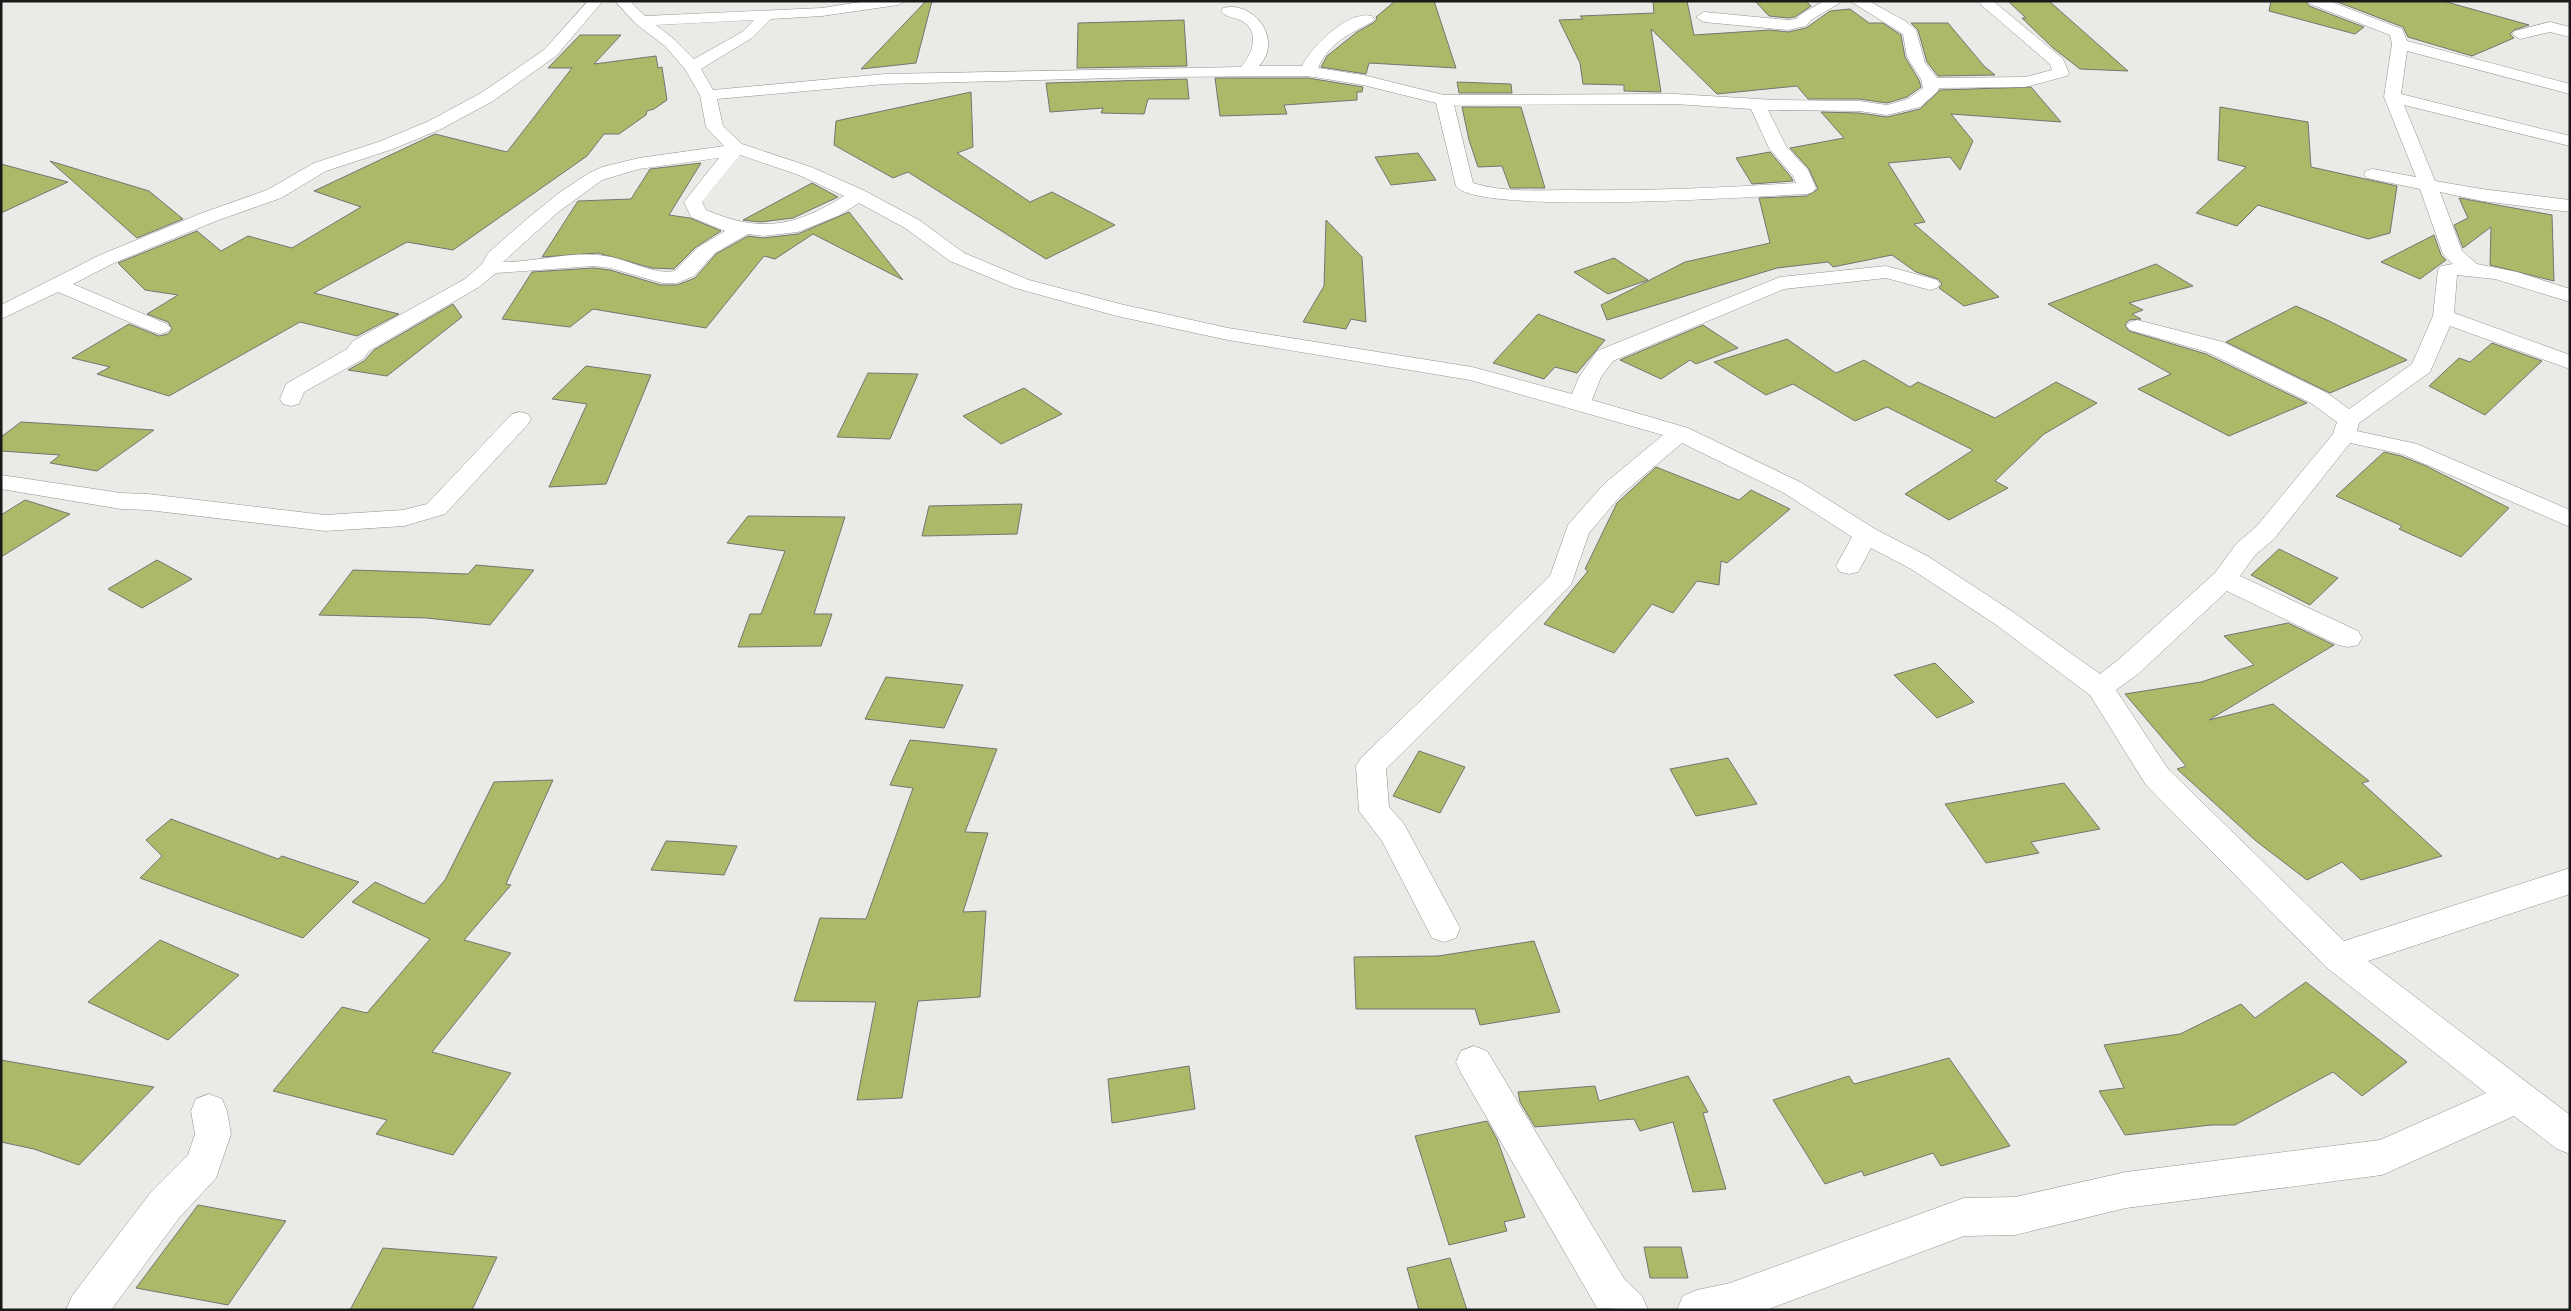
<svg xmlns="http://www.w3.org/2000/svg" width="2571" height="1311" font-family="Roboto,sans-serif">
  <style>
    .building { fill: #acb968; stroke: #747572 }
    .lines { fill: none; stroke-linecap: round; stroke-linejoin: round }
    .minor-casing { stroke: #929390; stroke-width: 1 }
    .minor { fill: #fff; fill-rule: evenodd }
  </style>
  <rect width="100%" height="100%" fill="#eaebe7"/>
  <g class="building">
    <polygon points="926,1 932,1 916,63 861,69"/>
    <polygon points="1395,1 1434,1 1456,68 1369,63 1366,74 1321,67 1327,56 1357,32 1373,23 1377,19 1376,17"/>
    <polygon points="1653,1 1687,1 1694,35 1770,30 1788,32 1806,28 1830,11 1850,9 1869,23 1883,23 1901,35 1905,57 1919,80 1921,87 1907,97 1887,103 1859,99 1808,99 1797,86 1717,94 1651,29 1661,92 1624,91 1624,85 1583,84 1580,63 1559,20 1583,19 1580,16 1654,13"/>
    <polygon points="1755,1 1806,1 1811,6 1795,17 1788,18 1769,16"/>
    <polygon points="2008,1 2049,1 2128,71 2080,69 2053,48 2022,18 2026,18"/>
    <polygon points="2271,1 2306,1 2309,6 2364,27 2355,34 2269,11"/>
    <polygon points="2335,1 2443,1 2529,25 2514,30 2510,34 2514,38 2472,56 2408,37 2403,27"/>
    <polygon points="1184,20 1187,66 1077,68 1078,23"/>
    <polygon points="1911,23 1948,23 1984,66 1995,75 1938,76 1927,62 1918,30"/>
    <polygon points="580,35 621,35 594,64 656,56 658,68 662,67 667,100 654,109 647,111 646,115 619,134 604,134 587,156 453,250 407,242 314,293 399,314 357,336 300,322 169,396 97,374 110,367 72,358 129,324 159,336 168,334 172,329 168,322 147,314 178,295 145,290 118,263 197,231 221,251 248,236 292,248 361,207 314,191 435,134 507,152 572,68 548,68"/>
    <polygon points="1215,78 1308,78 1363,87 1362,92 1357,92 1357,100 1284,105 1287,114 1220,116"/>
    <polygon points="1187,79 1189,99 1148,99 1144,114 1101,113 1103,108 1050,112 1046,83"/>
    <polygon points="1457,82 1511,84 1512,93 1459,93"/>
    <polygon points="2031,87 2061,122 1951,114 1973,141 1960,170 1950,157 1888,163 1925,222 1914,224 1999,297 1964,306 1939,288 1942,284 1938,279 1916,272 1892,255 1833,267 1828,262 1777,268 1607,320 1601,305 1685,262 1770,243 1759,198 1807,196 1818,189 1809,169 1790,148 1844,138 1821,112 1859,113 1887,117 1920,109 1940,90"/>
    <polygon points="971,92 973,147 957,153 1030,202 1052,192 1115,225 1046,259 908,172 893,178 834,145 836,121"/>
    <polygon points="1462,107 1521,107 1545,188 1510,188 1502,166 1478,167 1469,140"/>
    <polygon points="2220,107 2308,122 2311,167 2397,186 2390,233 2368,239 2258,205 2237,226 2196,213 2246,167 2218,160"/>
    <polygon points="1770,152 1791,177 1793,181 1752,184 1736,158"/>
    <polygon points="1418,153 1436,180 1391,185 1375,157"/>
    <polygon points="50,161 149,191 183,219 137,238"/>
    <polygon points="701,163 669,215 690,218 721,231 696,247 674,269 652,268 598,253 542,257 578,201 631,199 650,169"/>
    <polygon points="1,164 68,182 1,213"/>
    <polygon points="812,183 838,197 793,218 761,222 743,220"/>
    <polygon points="2459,198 2552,215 2554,281 2490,265 2491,227 2463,248 2454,225 2468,218"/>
    <polygon points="849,212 903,280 813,234 775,259 764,256 706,328 593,309 570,327 502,319 532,272 594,268 610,270 661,285 677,285 695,278 716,254 748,236 763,238 798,234"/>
    <polygon points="1326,220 1362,257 1366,322 1351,319 1346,329 1303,322 1324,286"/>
    <polygon points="2434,235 2441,255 2446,260 2420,279 2381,262"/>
    <polygon points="1614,258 1648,280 1608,294 1574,272"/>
    <polygon points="2156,264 2193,286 2129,303 2143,310 2132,314 2141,319 2129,320 2125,325 2129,331 2206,354 2307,403 2229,436 2138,389 2171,374 2048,304"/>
    <polygon points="453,304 462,317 387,376 348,370 364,361 374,350"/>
    <polygon points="2296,306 2327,320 2407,360 2330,393 2226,342"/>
    <polygon points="1538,314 1605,340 1577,373 1555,367 1544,379 1493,363"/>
    <polygon points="1703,325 1738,348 1696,364 1690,360 1661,379 1620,360"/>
    <polygon points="1787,339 1836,373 1864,360 1910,387 1918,382 1995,418 2056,382 2097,403 2044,434 1995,481 2008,488 1949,520 1905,494 1973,450 1887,407 1855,421 1793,384 1766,395 1714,362"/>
    <polygon points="2492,343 2542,361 2485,415 2429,386 2459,358 2470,362"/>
    <polygon points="586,366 651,375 606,484 549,487 587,404 552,399"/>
    <polygon points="868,373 918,374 890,439 837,437"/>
    <polygon points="1024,388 1062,414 1001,444 963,416"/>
    <polygon points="21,422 154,430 97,471 50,463 60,455 1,451 1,437"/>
    <polygon points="2384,452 2401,456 2426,466 2509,508 2461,557 2399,529 2402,526 2336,496"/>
    <polygon points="1656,467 1739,500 1751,490 1790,509 1727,563 1721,561 1719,585 1697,581 1673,613 1652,604 1614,653 1544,624 1588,571 1585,569 1617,503"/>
    <polygon points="25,500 70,514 1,557 1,515"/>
    <polygon points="1022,504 1017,534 922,536 929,506"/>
    <polygon points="748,516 845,517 814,614 832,614 821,646 738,647 750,614 761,614 785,551 727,543"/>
    <polygon points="2279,549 2338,578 2310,605 2251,575"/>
    <polygon points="157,560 192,579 142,608 108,589"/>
    <polygon points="476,565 534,570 490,625 427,618 319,615 353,570 468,574"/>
    <polygon points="2288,623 2334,645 2209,720 2273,704 2369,781 2362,783 2442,856 2361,880 2342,862 2307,880 2256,841 2177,769 2186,766 2125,694 2201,682 2254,665 2224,636"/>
    <polygon points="1935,663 1974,702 1937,718 1894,675"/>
    <polygon points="886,677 963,685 944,728 865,719"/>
    <polygon points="910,740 997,749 965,832 988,833 963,912 986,911 980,997 918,1001 902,1098 857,1100 876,1002 794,1001 820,918 866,919 913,788 890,785"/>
    <polygon points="1419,751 1465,767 1440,813 1393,796"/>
    <polygon points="1728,758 1757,804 1696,816 1670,769"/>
    <polygon points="553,780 506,884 511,885 464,940 511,953 432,1052 511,1073 453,1155 376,1134 387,1120 273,1091 342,1007 367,1013 430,939 352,902 375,882 424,904 445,880 494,782"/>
    <polygon points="2064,783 2100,829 2031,842 2039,853 1986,863 1945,804"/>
    <polygon points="171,819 278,859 282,856 359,882 303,938 140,878 162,856 146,840"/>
    <polygon points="666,841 687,842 737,846 724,875 651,870"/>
    <polygon points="160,940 239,975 168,1040 88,1002"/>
    <polygon points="1534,941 1560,1012 1480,1025 1475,1009 1356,1009 1354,957 1438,956"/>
    <polygon points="2306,982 2407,1062 2362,1096 2333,1072 2235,1125 2211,1125 2125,1135 2099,1091 2124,1088 2104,1045 2180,1034 2241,1004 2255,1018"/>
    <polygon points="1949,1058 2010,1146 1941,1166 1933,1153 1864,1176 1862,1171 1825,1184 1773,1100 1849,1076 1854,1084"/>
    <polygon points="1,1060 154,1087 79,1165 34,1149 1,1142"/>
    <polygon points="1189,1066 1195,1109 1112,1123 1108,1079"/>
    <polygon points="1688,1076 1708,1112 1703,1113 1726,1189 1693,1192 1673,1122 1640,1131 1634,1119 1535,1127 1520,1102 1518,1092 1595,1086 1599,1101"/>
    <polygon points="1487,1121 1497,1139 1525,1217 1504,1222 1507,1231 1449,1245 1415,1136"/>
    <polygon points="198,1205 286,1221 228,1305 136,1288"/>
    <polygon points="1644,1247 1681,1247 1688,1278 1650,1278"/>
    <polygon points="383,1248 497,1257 472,1310 350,1310"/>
    <polygon points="1450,1258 1467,1310 1419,1310 1407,1268"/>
  </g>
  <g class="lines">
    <defs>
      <g id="minor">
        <polygon points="588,1 603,1 556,56 493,101 441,129 393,149 326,171 281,198 216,221 114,263 73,284 167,324 171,328 167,332 160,334 153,332 58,292 1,319 1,305 100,255 202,213 267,190 314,163 381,141 429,121 481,93 544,50"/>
        <path d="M615 1H630L645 16 822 8 866 1H905L898 5 822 16 771 19 752 38 701 69 713 90 885 74 1241 67C1252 55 1261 32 1242 21 1235 17 1226 18 1221 11L1223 8C1253 0 1284 39 1259 66H1302C1312 46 1348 10 1372 16L1375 19 1372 22C1349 34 1329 43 1318 68L1363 75 1444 95 1675 94 1775 100 1859 101 1887 105 1908 99 1923 88 1921 79 1907 57 1903 34 1850 1H1869L1905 21 1916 30 1925 63 1937 78 2025 77 2052 70 2050 64 1980 4 1982 1H1993L2063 59 2069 73 2067 76 2025 87 1939 88 1937 92 1920 107 1887 115 1859 111 1768 110 1786 146 1808 170 1816 188 1813 192 1807 194C1760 196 1477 216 1456 186L1436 103 1363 85 1308 76 1156 77 885 84 717 99 723 126 742 144 811 167 865 191 919 220 964 253 1029 280 1120 304 1228 328 1472 367 1572 394 1579 377 1597 351 1780 277 1886 266 1937 280 1940 284 1937 288 1930 290 1886 278 1784 289 1613 361 1601 377 1592 400 1688 428 1802 483 1875 529 1929 557 2013 612 2100 674 2118 660 2215 573 2237 543 2256 527 2333 434 2337 422 2311 403 2207 352 2130 330 2126 326 2130 322 2137 320 2223 342 2327 393 2349 409 2412 364 2433 316 2438 270 2441 266 2453 264 2443 254 2420 189 2367 178 2364 174 2367 170 2373 169 2416 177 2384 97 2392 44 2390 35 2310 4 2308 1H2329L2402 29 2407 41 2570 84V94L2407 51 2401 94 2570 136V146L2404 105 2435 181 2482 189 2570 200V212L2482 201 2440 192 2462 251 2477 264 2517 272 2570 289V302L2495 279 2457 275 2454 313 2570 355V369L2450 326 2430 372 2359 423 2357 431 2417 444 2570 510V527L2402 454 2350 443 2274 539 2255 555 2240 576 2358 631 2362 638 2358 645 2348 647 2338 645 2227 591 2138 674 2116 690 2168 769 2344 941 2570 868V894L2368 961 2570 1115V1154L2557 1149 2514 1116 2382 1175 2126 1208 2015 1235 1964 1236 1766 1310H1677L1683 1296 1697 1290 1730 1283 1964 1198 2015 1197 2126 1172 2380 1140 2486 1093 2326 967 2146 785 2090 695 1995 624 1911 569 1871 548 1858 572 1849 574 1840 572 1836 566 1852 537 1784 493 1682 443 1622 494 1589 533 1571 585 1386 769 1389 807 1404 824 1460 928 1456 938 1444 942 1432 938 1382 841 1359 811 1356 766 1361 758 1550 576 1568 525 1604 484 1663 435 1470 380 1228 340 1117 316 1015 288 950 261 905 228 859 203 840 215 798 232 763 236 748 234 715 253 694 276 677 283H662L610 268 594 266 496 273 479 287 369 351 363 359 304 392 299 404 291 406 283 404 280 399 286 384 347 349 353 341 465 279 482 264 488 253 528 218 559 193 589 173 602 167 639 158 724 146 706 127 700 95 685 69 665 46 636 24ZM754 20 742 32 694 59 675 40 656 25ZM1675 104 1751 109 1769 148 1793 176 1796 183C1721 188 1647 191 1572 190 1539 190 1504 193 1473 183L1454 105ZM740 155 799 175 844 196C795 227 760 233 706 210L702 202ZM719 158 684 202 691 217 725 231 697 248 675 271C655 275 631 261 611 257 575 249 539 262 503 262L557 213 602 180 639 169Z"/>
        <polygon points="1824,1 1843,1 1811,20 1806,26 1788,30 1704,22 1696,17 1704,12 1788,20 1796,19 1801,14"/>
        <polygon points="2550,22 2570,27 2570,37 2550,32 2520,39 2512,34 2515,31"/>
        <polygon points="520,412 528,414 531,419 528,424 445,514 404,526 325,531 148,510 121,509 1,489 1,475 121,493 148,494 325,515 403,510 427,504 512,414"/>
        <polygon points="1474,1046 1487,1051 1625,1280 1642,1296 1648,1310 1597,1308 1461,1073 1456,1062 1461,1051"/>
        <polygon points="209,1094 222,1099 227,1111 231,1134 216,1178 179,1218 111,1310 66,1310 72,1296 151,1192 188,1155 195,1134 191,1111 196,1099"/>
      </g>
    </defs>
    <use href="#minor" class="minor-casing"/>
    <use href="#minor" class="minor"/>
  </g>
  <rect width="2571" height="1311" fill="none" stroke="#181918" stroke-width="5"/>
</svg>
